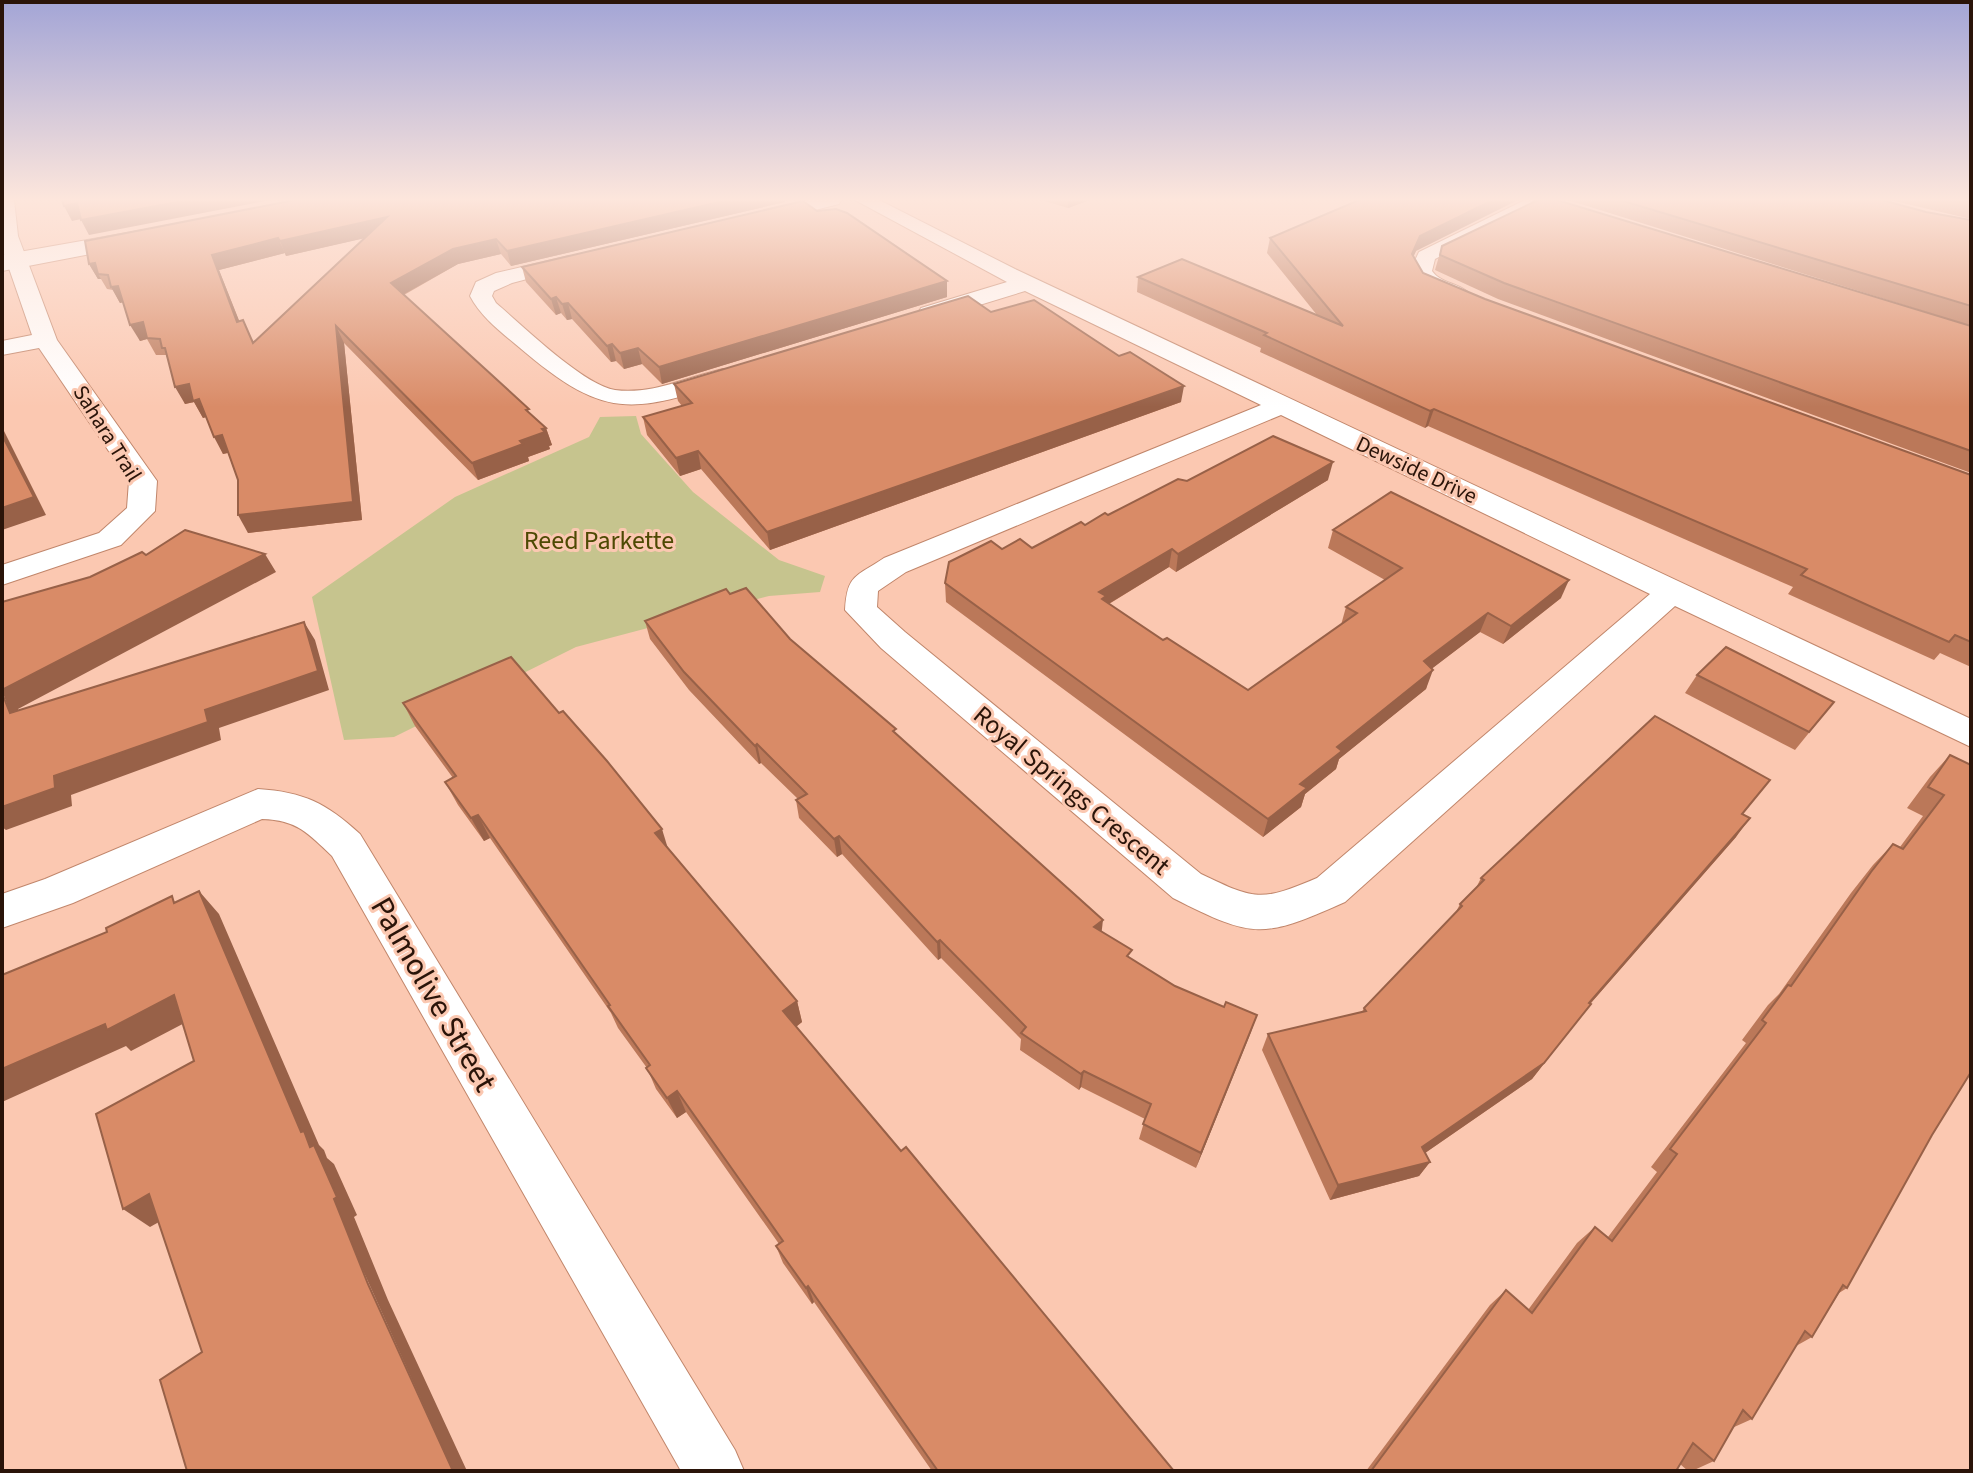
<svg xmlns="http://www.w3.org/2000/svg" width="1973" height="1473" font-family="'Source Sans 3',sans-serif">
  <style>
    .green { fill: #c6c48e }
    .lines { fill: none; stroke-linecap: round; stroke-linejoin: round }
    .minor-casing { stroke: #c1866b; stroke-width: 2 }
    .tertiary-casing { stroke: #c1866b; stroke-width: 2 }
    .minor { fill: #fff; fill-rule: evenodd }
    .tertiary { fill: #fff; fill-rule: evenodd }
    .wall { fill: #bb7859; fill-rule: evenodd }
    .shaded-wall { fill: #986148 }
    .building { fill: #d98b67; stroke: #986148; stroke-width: 2; fill-rule: evenodd }
    .labels { text-anchor: middle; stroke-width: 6; stroke-linejoin: round; paint-order: stroke }
    .far-street-label { font-size: 22px; fill: #2a1409; stroke: #fbc8b1 }
    .park-label { font-size: 26px; fill: #4d4903; stroke: #fbc8b1 }
    .street-label { font-size: 26px; fill: #2a1409; stroke: #fbc8b1 }
    .near-street-label { font-size: 32px; fill: #2a1409; stroke: #fbc8b1 }
  </style>
  <rect width="100%" height="100%" fill="#fbc8b1"/>
  <polygon class="green" points="636,416 641,434 693,492 779,560 825,576 820,592 769,596 576,647 394,737 344,740 312,597 455,497 589,437 600,417"/>
  <g class="lines">
    <defs>
      <g id="minor">
        <polygon points="2,200 14,200 18,236 57,340 157,481 155,511 121,545 2,585 2,565 99,533 127,508 129,481 39,348 2,355 2,341 32,335 2,248"/>
        <polygon points="807,200 841,200 839,204 763,223 753,217 756,213"/>
        <path d="M855 200H879L1015 269 1971 719V747L1675 606 1345 902C1262 939 1254 939 1173 898L881 648 845 610C847 574 856 577 884 558L1261 405 1025 291 937 318H921L918 313 921 308 1007 282ZM1281 415 1650 594 1317 878C1261 902 1255 900 1201 874L905 632 877 607 878 591 906 572Z"/>
        <path d="M1525 200H1550L1435 259 1432 271C1441 284 1461 283 1471 295L1468 300C1446 305 1422 288 1410 271L1419 252Z"/>
        <path d="M569 256 576 258 579 262 576 266 512 283 494 291 492 296 496 303C522 325 583 385 615 390 652 395 688 377 723 369L732 371 735 376 732 381C635 412 607 421 526 353 506 336 482 319 470 296L476 282 496 273Z"/>
        <path d="M258 789C304 792 326 803 360 834L735 1450 744 1471H681L332 856C308 833 297 820 262 819L73 903 2 928V894L45 879Z"/>
      </g>
      <polygon id="tertiary" points="144,230 153,232 156,237 153,242 2,271 2,255"/>
    </defs>
    <use href="#minor" class="minor-casing"/>
    <use href="#tertiary" class="tertiary-casing"/>
    <use href="#minor" class="minor"/>
    <use href="#tertiary" class="tertiary"/>
  </g>
  <g class="wall">
    <path d="M295 200H785V202L511 266 501 254 458 264 404 295 546 428 552 445 549 446 550 449 528 457 529 461 478 480 344 343 362 520 248 533 238 480 228 453 223 454 206 417 203 418 194 402 185 404 166 355H156L147 339 140 341 123 302 120 303 113 290 107 289 101 279H98L89 264ZM364 238 254 342 239 321 219 270 285 253 286 256Z"/>
    <polygon points="1041,200 1090,200 1068,208"/>
    <polygon points="1568,200 1882,200 1926,212 1971,220 1971,326"/>
    <polygon points="1890,200 1971,200 1971,219"/>
    <polygon points="1270,238 1416,251 1413,257 1423,273 1485,299 1971,475 1971,667 1940,653 1934,660 1788,594 1793,587 1428,426 1425,428 1260,352 1261,348 1137,292 1138,277 1317,315 1267,253"/>
    <polygon points="1442,246 1971,326 1971,473 1498,299 1435,270"/>
    <polygon points="522,267 947,297 662,384 642,364 624,369 616,361 611,362 572,319 567,320 561,313 556,315 526,282"/>
    <polygon points="991,312 1181,402 770,550 701,469 680,476 647,435 643,417 682,406 678,401 674,384"/>
    <polygon points="1328,480 1176,572 1169,567 1109,604 1163,640 1248,690 1341,625 1346,607 1385,580 1328,548 1333,530 1561,598 1503,644 1480,632 1431,669 1426,689 1339,759 1336,769 1305,794 1301,807 1263,837 946,602 945,583 1002,549 1032,548 1187,481"/>
    <polygon points="730,594 790,639 896,735 1130,958 1175,986 1224,1007 1257,1015 1196,1168 1139,1139 1145,1119 1081,1087 1079,1090 1020,1050 1021,1039 941,958 938,960 842,854 837,857 799,818 796,800 798,799 761,763 759,764 689,690 650,639 645,621"/>
    <polygon points="1697,675 1834,702 1795,750 1685,693"/>
    <polygon points="403,703 668,848 797,1001 802,1022 796,1027 1174,1471 932,1471 814,1302 812,1304 783,1263 776,1246 779,1244 686,1112 677,1118 656,1089 647,1068 618,1028 611,1013 490,838 484,841 458,805 445,782 453,778 415,726"/>
    <polygon points="1950,755 1932,1135 1847,1288 1839,1293 1812,1337 1796,1346 1752,1419 1732,1428 1714,1461 1692,1471 1688,1471 1680,1464 1676,1471 1366,1471 1490,1305 1506,1290 1528,1310 1577,1243 1595,1227 1608,1237 1657,1172 1651,1167 1746,1043 1742,1040 1768,1005 1779,994 1851,893 1873,865 1893,844 1900,847 1923,816 1907,808 1930,777"/>
    <polygon points="1742,814 1736,837 1590,1004 1532,1079 1425,1153 1430,1162 1419,1176 1330,1200 1262,1050 1268,1034 1362,1012 1364,1008 1456,912 1460,904 1476,888 1481,878"/>
  </g>
  <g class="shaded-wall">
    <polygon points="188,200 270,200 89,235 81,220"/>
    <polygon points="728,200 785,200 785,202 511,266 507,251"/>
    <polygon points="1068,200 1090,200 1068,208"/>
    <polygon points="1493,200 1518,200 1416,251 1407,270 1412,254 1420,236"/>
    <polygon points="77,203 86,218 72,221 64,206"/>
    <polygon points="387,217 392,232 286,256 280,241"/>
    <polygon points="278,238 285,253 219,270 246,338 237,322 212,255"/>
    <polygon points="496,239 501,254 458,264 397,298 391,283 453,249"/>
    <polygon points="95,263 98,274 101,279 98,279 89,264"/>
    <polygon points="947,281 947,297 662,384 659,367"/>
    <polygon points="118,286 127,301 120,303 111,287"/>
    <polygon points="556,297 561,313 556,315 551,299"/>
    <polygon points="568,303 572,319 567,320 562,304"/>
    <polygon points="143,322 147,339 140,341 130,325"/>
    <polygon points="336,326 344,343 362,520 248,533 238,515"/>
    <polygon points="612,344 616,361 611,362 607,346"/>
    <polygon points="638,348 642,364 624,369 620,353"/>
    <polygon points="189,384 199,399 209,416 203,418 194,402 185,404 175,387"/>
    <polygon points="1184,386 1181,402 770,550 767,532"/>
    <polygon points="1434,409 1428,426 1425,428 1430,411"/>
    <polygon points="2,427 46,515 2,530"/>
    <polygon points="546,428 552,445 549,446 550,449 528,457 529,461 478,480 472,463"/>
    <polygon points="222,435 231,452 223,454 214,437"/>
    <polygon points="698,451 701,469 680,476 676,458"/>
    <polygon points="1333,462 1328,480 1176,572 1178,554"/>
    <polygon points="1172,549 1169,567 1105,606 1099,592"/>
    <polygon points="265,554 276,572 18,709 27,732 10,713 2,690"/>
    <polygon points="1569,580 1561,598 1503,644 1511,626"/>
    <polygon points="1488,613 1480,632 1417,680 1424,661"/>
    <polygon points="304,622 315,640 329,690 219,728 221,740 71,795 72,806 6,830 2,827 2,807 54,776 205,710"/>
    <polygon points="1433,670 1426,689 1339,759 1336,769 1305,794 1301,807 1263,837 1268,819 1337,747"/>
    <polygon points="757,744 761,763 759,764 755,746"/>
    <polygon points="478,815 490,838 484,841 471,818"/>
    <polygon points="1750,818 1736,837 1576,1020 1649,933"/>
    <polygon points="662,829 669,852 655,833"/>
    <polygon points="839,836 842,854 837,857 834,839"/>
    <polygon points="199,891 219,914 319,1145 324,1150 327,1158 334,1164 357,1215 354,1217 388,1300 467,1471 453,1471 301,1132"/>
    <polygon points="1103,920 1101,937 1094,927"/>
    <polygon points="940,940 941,958 938,960 937,942"/>
    <polygon points="174,995 196,1017 131,1051 126,1046 2,1102 2,1069 105,1024"/>
    <polygon points="797,1001 802,1022 789,1032 783,1011"/>
    <polygon points="1591,1004 1532,1079 1412,1162 1422,1147"/>
    <polygon points="1257,1015 1251,1032 1196,1168 1201,1153"/>
    <polygon points="1084,1071 1081,1087 1079,1090 1081,1074"/>
    <polygon points="677,1091 686,1112 677,1118 667,1098"/>
    <polygon points="1430,1162 1419,1176 1330,1200 1338,1185"/>
    <polygon points="149,1194 175,1213 150,1227 123,1209"/>
    <polygon points="808,1286 814,1302 812,1304 806,1288"/>
  </g>
  <g class="building">
    <polygon points="62,200 188,200 81,220 77,203 64,206"/>
    <path d="M295 200H728L507 251 496 239 453 249 391 283 529 409 526 410 546 428 542 429 545 432 520 441 523 444 472 463 336 326 353 502 238 515V480L222 435 214 437 199 399 193 401 189 384 175 387 165 348H162L160 339 147 338 143 322 130 325 118 286 111 287 108 275 98 274 95 263 89 264 85 241ZM387 217 253 343 243 320 237 322 212 255 278 238 280 241Z"/>
    <polygon points="1359,200 1493,200 1420,236 1412,254 1423,273 1485,299 1971,475 1971,642 1955,635 1949,642 1801,575 1807,569 1434,409 1430,411 1264,335 1267,333 1138,277 1182,259 1343,326 1270,238"/>
    <polygon points="1538,200 1557,200 1971,326 1971,451 1504,283 1440,255 1442,246"/>
    <polygon points="1620,200 1882,200 1926,212 1971,220 1971,306"/>
    <polygon points="803,201 817,211 836,209 847,213 947,281 659,367 638,348 620,353 612,344 607,346 568,303 562,304 556,297 551,299 522,267"/>
    <polygon points="968,296 991,312 1034,300 1119,356 1130,352 1184,386 767,532 698,451 676,458 643,417 692,403 674,384"/>
    <polygon points="2,435 34,497 2,508"/>
    <polygon points="1273,436 1333,462 1178,554 1172,549 1099,592 1106,596 1102,599 1163,640 1167,638 1248,690 1357,613 1346,607 1402,568 1333,530 1391,492 1569,580 1511,626 1488,613 1424,661 1433,670 1337,747 1342,751 1300,784 1307,788 1268,819 945,583 949,562 991,541 1002,549 1020,539 1032,548 1081,522 1085,525 1105,513 1108,515 1178,479 1187,481"/>
    <polygon points="185,530 265,554 2,690 2,602 90,577 142,552 146,555"/>
    <polygon points="746,588 790,639 896,729 893,731 1103,920 1094,927 1132,950 1127,956 1175,986 1224,1007 1226,1002 1257,1015 1201,1153 1143,1124 1151,1104 1084,1071 1081,1074 1021,1033 1026,1027 940,940 937,942 839,836 834,839 796,800 807,794 757,744 755,746 684,672 645,621 726,589 730,594"/>
    <polygon points="304,622 318,671 205,710 208,722 54,776 55,788 2,807 2,693 10,713"/>
    <polygon points="1726,647 1834,702 1809,732 1697,675"/>
    <polygon points="511,657 559,713 563,711 607,761 662,829 655,833 797,1001 783,1011 901,1151 906,1147 1174,1471 938,1471 808,1286 806,1288 776,1246 783,1241 677,1091 667,1098 646,1068 650,1065 608,1006 610,1005 478,815 471,818 445,782 456,776 403,703"/>
    <polygon points="1655,716 1770,780 1742,814 1750,818 1589,1003 1591,1004 1544,1063 1422,1147 1430,1162 1338,1185 1268,1034 1366,1011 1364,1008 1462,906 1460,904 1484,880 1481,878"/>
    <polygon points="1950,755 1971,765 1971,1072 1932,1135 1847,1288 1843,1285 1812,1337 1805,1331 1752,1419 1743,1410 1714,1461 1693,1443 1676,1471 1371,1471 1506,1290 1532,1313 1595,1227 1612,1241 1677,1154 1670,1149 1766,1023 1762,1020 1788,985 1791,986 1871,872 1893,844 1903,849 1944,795 1928,787"/>
    <polygon points="199,891 301,1132 304,1131 310,1147 314,1145 337,1197 334,1199 368,1284 453,1471 187,1471 160,1380 202,1352 149,1194 123,1209 96,1114 194,1061 174,995 107,1030 105,1024 2,1069 2,975 107,932 106,928 172,896 174,903"/>
  </g>
  <linearGradient id="sky" x2="0" y2="1"><stop stop-color="#a3a5d6"/><stop offset="0.49" stop-color="#fde6dc"/><stop offset="1" stop-color="#fde6dc" stop-opacity="0"/></linearGradient>
  <rect width="1973" height="407" fill="url(#sky)"/>
  <g class="labels">
    <g class="far-street-label">
      <text transform="translate(108 433) rotate(58)" y="8">Sahara Trail</text>
      <text transform="translate(1417 469) rotate(25)" y="8">Dewside Drive</text>
    </g>
    <g class="park-label">
      <text x="599" y="549">Reed Parkette</text>
    </g>
    <g class="street-label">
      <text transform="translate(1072 790) rotate(40)" y="9">Royal Springs Crescent</text>
    </g>
    <g class="near-street-label">
      <text transform="translate(434 994) rotate(60)" y="11">Palmolive Street</text>
    </g>
  </g>
  <rect width="1973" height="1473" fill="none" stroke="#2a1409" stroke-width="8"/>
</svg>
